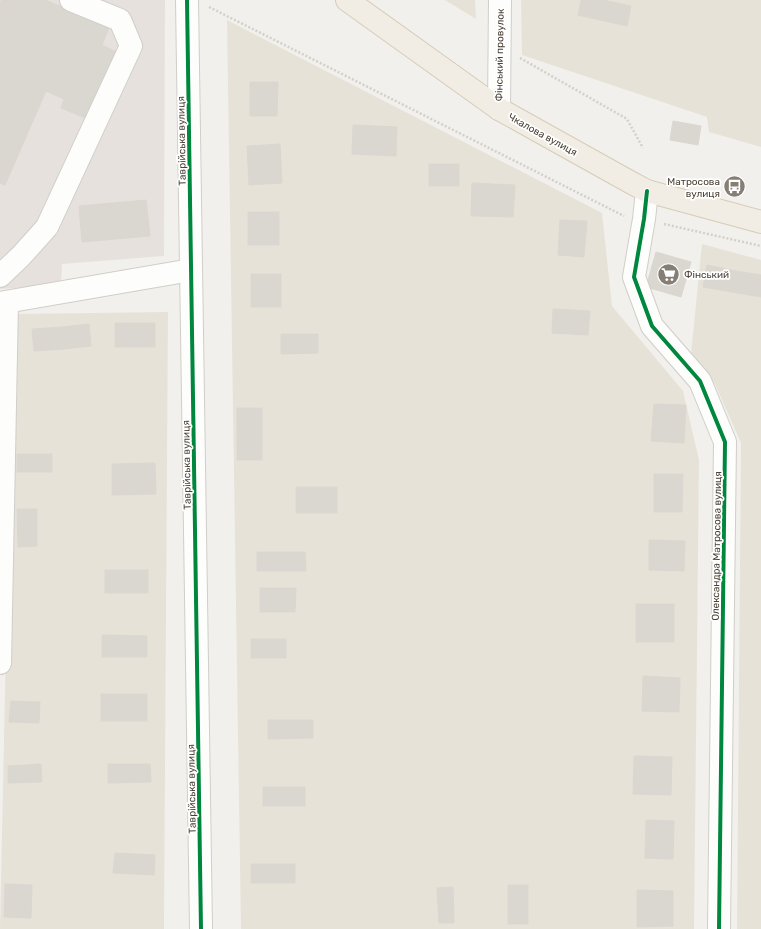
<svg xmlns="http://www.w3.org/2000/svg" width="761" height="929" font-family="Rubik,sans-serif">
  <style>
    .residential { fill: #e7e2d8 }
    .industrial { fill: #e6e1dc }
    .building { fill: #dad7d1; stroke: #dbd7d0 }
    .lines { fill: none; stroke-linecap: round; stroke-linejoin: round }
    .minor-casing { stroke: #d0cec9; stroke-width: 24 }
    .major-casing { stroke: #d6ccb7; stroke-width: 24 }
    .path { stroke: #d2d0ca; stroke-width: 2.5; stroke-dasharray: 2 2; stroke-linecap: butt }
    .minor { stroke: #fdfdfc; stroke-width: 22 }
    .major { stroke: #f1ede4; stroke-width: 22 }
    .cycleway-casing { stroke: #fff; stroke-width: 6 }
    .cycleway { stroke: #00873e; stroke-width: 4 }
    .labels { text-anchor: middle; stroke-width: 3.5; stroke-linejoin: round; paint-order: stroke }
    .street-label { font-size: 10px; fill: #4a4135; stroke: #fff }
    .poi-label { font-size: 10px; fill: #4a4135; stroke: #fff; text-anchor: end }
  </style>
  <rect width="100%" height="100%" fill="#f2f0ec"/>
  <g class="residential">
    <polygon points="445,0 475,0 476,19"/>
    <polygon points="521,0 761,0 761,147 709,132 707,117 522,55"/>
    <polygon points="227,20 602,213 612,306 683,391 699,460 694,929 241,929"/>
    <polygon points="702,244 761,260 761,929 737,929 741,443 715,384 691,354"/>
    <polygon points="168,312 164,929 0,929 13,314"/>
  </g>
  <polygon class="industrial" points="0,0 165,0 164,256 62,264 61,285 0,289"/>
  <g class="building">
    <polygon points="2,0 46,0 109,28 102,45 116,52 88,119 61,108 64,99 46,91 5,185 0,183 0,2"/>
    <polygon points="581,0 603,0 631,6 627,26 578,15"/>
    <polygon points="250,82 278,82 277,116 250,116"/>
    <polygon points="673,121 701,126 698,145 670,140"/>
    <polygon points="353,125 397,127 396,156 352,154"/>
    <polygon points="280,144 282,183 249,185 247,146"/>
    <rect x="429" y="164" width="30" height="22"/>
    <polygon points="472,183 515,185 513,217 471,216"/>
    <polygon points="146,200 150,236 82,242 79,206"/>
    <rect x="248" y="212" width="31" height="33"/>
    <polygon points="560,220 587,221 584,257 558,255"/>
    <polygon points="656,252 691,262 681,297 646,287"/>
    <polygon points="707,265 736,271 732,292 703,287"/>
    <polygon points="736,271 761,275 761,297 732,292"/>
    <rect x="251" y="274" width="30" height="33"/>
    <polygon points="553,309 590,311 588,335 552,333"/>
    <rect x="115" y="323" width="40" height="24"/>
    <polygon points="89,324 91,346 64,349 62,327"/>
    <polygon points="62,327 64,349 34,351 32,329"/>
    <polygon points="281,334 318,334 318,353 281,354"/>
    <polygon points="654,404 686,405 684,443 651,441"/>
    <rect x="237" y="408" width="25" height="52"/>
    <rect x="17" y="454" width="35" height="18"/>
    <polygon points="155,463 156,494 112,495 112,464"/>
    <polygon points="654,474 683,474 682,512 654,512"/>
    <rect x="296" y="487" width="41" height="26"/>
    <polygon points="17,509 37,509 37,546 18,547"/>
    <polygon points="649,540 685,541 684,571 649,570"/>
    <polygon points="257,552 305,552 306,571 257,571"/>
    <rect x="105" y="570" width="43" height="23"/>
    <polygon points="260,588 296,588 295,612 260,612"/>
    <rect x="636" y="604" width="38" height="38"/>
    <polygon points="102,635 147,636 147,657 102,657"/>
    <rect x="251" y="639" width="35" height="19"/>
    <polygon points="643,676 680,678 679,712 642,711"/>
    <rect x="101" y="694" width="46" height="27"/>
    <polygon points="11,701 40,702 39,723 9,722"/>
    <polygon points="268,720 313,720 313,738 268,739"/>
    <polygon points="634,756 672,757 671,795 633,794"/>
    <polygon points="41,764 42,782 8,783 8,766"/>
    <polygon points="108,764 150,764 151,782 108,783"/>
    <rect x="263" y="787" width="42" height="19"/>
    <polygon points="646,820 674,821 673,859 645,858"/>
    <polygon points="115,853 155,855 154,875 113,873"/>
    <rect x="251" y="864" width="44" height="19"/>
    <polygon points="5,884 32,885 31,918 4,917"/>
    <rect x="508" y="885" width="20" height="39"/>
    <polygon points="453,887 454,923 439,923 437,888"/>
    <polygon points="637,890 673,891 673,926 637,927"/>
  </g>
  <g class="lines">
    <defs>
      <g id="minor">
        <polyline points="187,0 201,929"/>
        <polyline points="499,109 500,0"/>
        <polyline points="647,191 644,219 634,277 652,326 700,381 725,442 719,929"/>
        <polyline points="0,276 21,256 47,227 131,46 120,20 71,0"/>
        <polyline points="0,303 191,270"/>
        <polyline points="0,663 7,302"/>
      </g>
      <polyline id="major" points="347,0 499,109 630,182 647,191 761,222"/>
    </defs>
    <use href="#minor" class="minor-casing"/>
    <use href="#major" class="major-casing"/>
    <g class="path">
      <polyline points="209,7 624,216"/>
      <polyline points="520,58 627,119 643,148"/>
      <polyline points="664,224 761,246"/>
    </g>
    <use href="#minor" class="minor"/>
    <use href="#major" class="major"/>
    <defs>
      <g id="cycleway">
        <polyline points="187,0 201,929"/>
        <polyline points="647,191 644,219 634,277 652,326 700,381 725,442 719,929"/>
      </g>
    </defs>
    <use href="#cycleway" class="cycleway-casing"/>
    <use href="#cycleway" class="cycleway"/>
  </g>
  <defs>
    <symbol id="bus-disc" viewBox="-11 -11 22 22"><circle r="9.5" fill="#857e75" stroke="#fff"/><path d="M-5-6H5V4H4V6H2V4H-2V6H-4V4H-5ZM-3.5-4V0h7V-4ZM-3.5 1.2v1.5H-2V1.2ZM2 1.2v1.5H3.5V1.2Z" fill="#fff"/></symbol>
    <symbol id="supermarket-disc" viewBox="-11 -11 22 22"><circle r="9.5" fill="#857e75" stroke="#fff"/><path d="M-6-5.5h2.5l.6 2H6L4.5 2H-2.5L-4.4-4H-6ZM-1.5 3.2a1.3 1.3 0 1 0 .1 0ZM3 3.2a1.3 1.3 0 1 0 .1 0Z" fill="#fff"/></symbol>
  </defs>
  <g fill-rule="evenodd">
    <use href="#bus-disc" x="722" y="174" width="25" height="25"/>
    <use href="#supermarket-disc" x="656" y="262" width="25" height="25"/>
  </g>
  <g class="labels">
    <g class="street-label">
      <text transform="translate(499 55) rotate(-89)" y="4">Фінський провулок</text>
      <text transform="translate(543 134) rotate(29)" y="4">Чкалова вулиця</text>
      <text transform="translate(181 141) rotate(-91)" y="4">Таврійська вулиця</text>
      <text transform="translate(186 465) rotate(-91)" y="4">Таврійська вулиця</text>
      <text transform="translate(716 546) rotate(-89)" y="4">Олександра Матросова вулиця</text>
      <text transform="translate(191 789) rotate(-91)" y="4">Таврійська вулиця</text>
    </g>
    <g class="poi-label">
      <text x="720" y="185">Матросова<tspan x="720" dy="12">вулиця</tspan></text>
      <text x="684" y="278" text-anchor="start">Фінський</text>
    </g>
  </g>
</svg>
